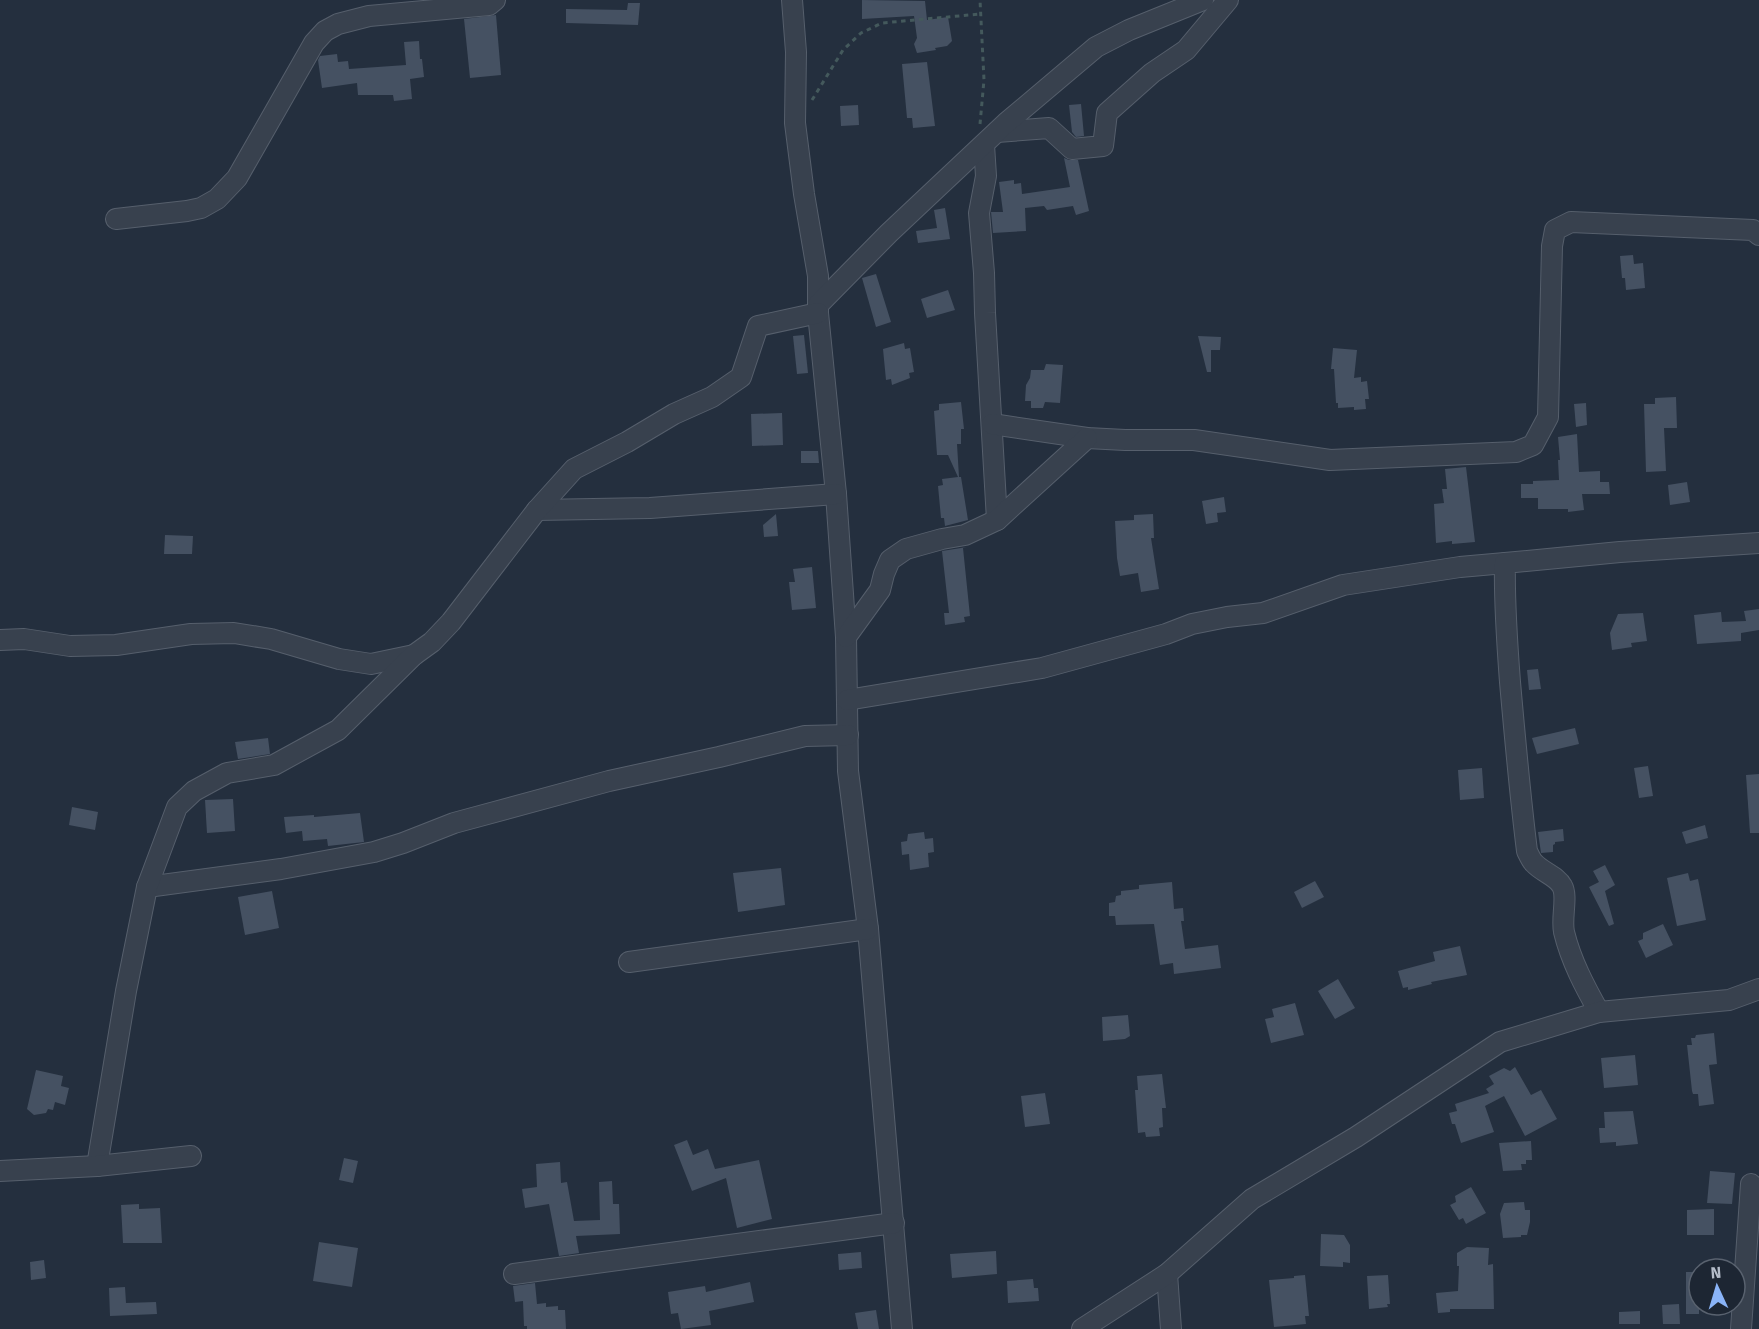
<svg xmlns="http://www.w3.org/2000/svg" width="1759" height="1329" font-family="'Fira Sans',sans-serif">
  <style>
    .building { fill: #455162 }
    .lines { fill: none; stroke-linecap: round; stroke-linejoin: round }
    .minor-casing { stroke: #565f6c; stroke-width: 22 }
    .path { stroke: #44595c; stroke-width: 3; stroke-dasharray: 4.5 4.5; stroke-linecap: butt }
    .minor { stroke: #38414e; stroke-width: 20 }
  </style>
  <rect width="100%" height="100%" fill="#242f3e"/>
  <g class="building">
    <polygon points="862,0 925,1 927,20 948,17 952,41 947,46 935,48 936,50 917,53 914,44 917,38 914,16 862,19"/>
    <polygon points="628,3 640,3 638,25 566,23 566,9 627,10"/>
    <polygon points="496,15 501,75 470,78 464,19"/>
    <polygon points="419,41 420,59 422,59 424,77 410,79 412,99 394,101 393,95 358,95 357,83 322,88 318,60 320,56 337,54 338,62 348,61 349,69 406,65 404,42"/>
    <polygon points="927,62 935,126 913,128 912,118 907,118 902,64"/>
    <polygon points="1081,104 1084,136 1076,137 1072,132 1069,105"/>
    <polygon points="858,105 859,125 841,126 840,106"/>
    <polygon points="1064,158 1069,160 1078,160 1089,211 1076,215 1073,206 1047,210 1044,206 1025,208 1026,231 993,233 991,212 1003,212 999,182 1014,180 1014,184 1021,183 1022,194 1070,187"/>
    <polygon points="945,208 950,239 918,243 916,231 937,228 934,210"/>
    <polygon points="1633,255 1634,264 1643,263 1645,288 1626,290 1625,278 1622,278 1620,256"/>
    <polygon points="876,274 891,322 876,327 862,278"/>
    <polygon points="948,290 955,310 927,318 921,299"/>
    <polygon points="804,335 808,373 797,374 793,336"/>
    <polygon points="1198,336 1221,337 1220,350 1211,350 1211,372 1207,372"/>
    <polygon points="904,343 905,349 910,348 914,372 909,373 910,378 892,385 891,379 886,380 883,349"/>
    <polygon points="1333,348 1357,350 1354,378 1361,377 1361,382 1367,381 1369,399 1365,399 1366,409 1354,410 1354,407 1338,408 1338,403 1336,403 1334,369 1331,369"/>
    <polygon points="1046,364 1063,365 1060,403 1045,402 1043,408 1031,408 1031,401 1025,401 1026,385 1030,378 1031,370 1044,370"/>
    <polygon points="1676,397 1677,428 1664,428 1666,471 1646,472 1644,404 1655,404 1655,398"/>
    <polygon points="961,402 964,429 961,429 961,444 957,444 959,477 961,477 968,520 945,526 944,518 941,518 938,486 943,485 942,479 958,477 948,455 937,455 934,411 939,410 939,404"/>
    <polygon points="1586,403 1587,425 1576,427 1574,404"/>
    <polygon points="782,413 783,445 752,446 751,414"/>
    <polygon points="1577,434 1579,472 1600,471 1600,482 1609,482 1610,494 1582,494 1584,510 1568,512 1568,509 1538,509 1538,498 1521,498 1521,484 1533,484 1533,481 1559,480 1558,460 1560,460 1558,437"/>
    <polygon points="801,451 818,451 819,463 801,463"/>
    <polygon points="1466,467 1475,542 1452,544 1452,541 1436,543 1434,504 1444,503 1442,489 1447,489 1445,469"/>
    <polygon points="1687,482 1690,502 1670,505 1668,485"/>
    <polygon points="1224,497 1226,512 1217,513 1218,522 1206,524 1202,501"/>
    <polygon points="776,514 778,536 764,537 763,525"/>
    <polygon points="1153,514 1154,538 1151,538 1159,589 1141,592 1138,573 1120,576 1117,558 1115,521 1134,520 1134,515"/>
    <polygon points="165,535 193,536 192,554 164,554"/>
    <polygon points="967,547 963,548 970,616 964,617 965,622 945,625 944,613 949,613 942,551"/>
    <polygon points="812,567 816,608 792,610 789,582 795,582 793,569"/>
    <polygon points="1759,609 1759,630 1741,633 1741,641 1697,644 1694,615 1721,612 1722,622 1746,621 1744,611"/>
    <polygon points="1643,613 1647,641 1631,643 1632,647 1612,650 1610,633 1618,614"/>
    <polygon points="1538,669 1541,689 1529,690 1527,670"/>
    <polygon points="1575,728 1579,744 1537,754 1532,738"/>
    <polygon points="268,738 270,754 238,759 235,742"/>
    <polygon points="1648,766 1653,796 1639,798 1634,768"/>
    <polygon points="1482,768 1484,798 1460,800 1458,770"/>
    <polygon points="1759,774 1759,833 1750,833 1746,775"/>
    <polygon points="233,799 235,831 207,833 205,800"/>
    <polygon points="72,807 98,812 95,830 69,825"/>
    <polygon points="360,813 364,842 328,846 327,839 303,841 302,831 286,833 284,817 314,815 314,817"/>
    <polygon points="1705,825 1708,838 1686,844 1682,832"/>
    <polygon points="1563,829 1564,841 1555,842 1555,844 1553,845 1553,852 1541,853 1538,832"/>
    <polygon points="924,832 925,839 933,838 934,852 928,853 929,867 910,870 909,854 902,855 901,842 907,841 908,834"/>
    <polygon points="1605,865 1615,885 1605,891 1614,924 1609,926 1589,887 1599,882 1593,871"/>
    <polygon points="781,868 785,905 738,912 733,873"/>
    <polygon points="1688,873 1690,881 1698,879 1706,920 1677,926 1667,878"/>
    <polygon points="1315,881 1324,897 1302,908 1294,892"/>
    <polygon points="1172,882 1174,909 1183,908 1184,921 1181,921 1185,949 1218,945 1221,968 1174,974 1173,963 1160,965 1154,924 1116,925 1115,916 1109,916 1109,903 1115,902 1116,896 1121,895 1121,891 1139,889 1139,885"/>
    <polygon points="272,891 279,928 245,935 238,897"/>
    <polygon points="1663,924 1673,945 1646,958 1638,941 1643,939 1643,933"/>
    <polygon points="1460,946 1467,975 1431,982 1432,984 1408,990 1408,987 1403,988 1398,971 1435,961 1433,952"/>
    <polygon points="1338,979 1355,1008 1335,1019 1318,991"/>
    <polygon points="1295,1003 1304,1035 1271,1043 1265,1019 1274,1017 1272,1009"/>
    <polygon points="1128,1015 1130,1036 1125,1039 1103,1041 1102,1017"/>
    <polygon points="1714,1033 1717,1064 1709,1065 1714,1104 1699,1106 1698,1094 1693,1094 1692,1091 1687,1045 1692,1045 1691,1038 1695,1038 1696,1035"/>
    <polygon points="1635,1055 1638,1085 1604,1088 1601,1058"/>
    <polygon points="1515,1067 1531,1095 1541,1090 1557,1119 1525,1136 1504,1096 1485,1106 1494,1132 1461,1143 1455,1124 1452,1124 1449,1113 1457,1111 1455,1104 1489,1093 1486,1089 1494,1084 1489,1076 1504,1068 1510,1071"/>
    <polygon points="36,1070 63,1076 61,1086 69,1088 65,1105 55,1102 53,1110 48,1109 46,1113 34,1115 27,1109"/>
    <polygon points="1162,1074 1166,1108 1162,1108 1163,1127 1159,1128 1160,1136 1146,1137 1145,1132 1138,1133 1135,1090 1138,1090 1137,1076"/>
    <polygon points="1045,1093 1050,1124 1025,1127 1021,1096"/>
    <polygon points="1633,1111 1638,1144 1616,1146 1616,1142 1600,1143 1599,1128 1605,1128 1604,1112"/>
    <polygon points="687,1140 693,1155 708,1149 715,1169 759,1160 772,1219 737,1228 726,1178 692,1191 674,1145"/>
    <polygon points="1531,1141 1532,1160 1526,1160 1526,1164 1521,1164 1522,1170 1503,1171 1499,1143"/>
    <polygon points="344,1158 358,1161 353,1183 339,1180"/>
    <polygon points="560,1162 561,1183 567,1182 574,1221 600,1220 599,1182 612,1181 613,1204 619,1204 620,1234 576,1236 579,1253 559,1256 549,1204 525,1208 522,1189 537,1187 536,1164"/>
    <polygon points="1710,1171 1735,1173 1732,1204 1707,1203"/>
    <polygon points="1471,1187 1486,1213 1466,1224 1463,1218 1459,1220 1450,1205 1456,1202 1455,1196"/>
    <polygon points="1524,1202 1525,1210 1530,1210 1530,1222 1527,1235 1521,1235 1521,1237 1503,1238 1500,1214 1504,1203"/>
    <polygon points="139,1204 139,1209 160,1208 162,1243 123,1243 121,1205"/>
    <polygon points="1714,1209 1714,1235 1687,1235 1687,1210"/>
    <polygon points="1321,1234 1344,1235 1350,1245 1350,1263 1343,1262 1343,1267 1320,1266"/>
    <polygon points="319,1242 358,1248 352,1287 313,1281"/>
    <polygon points="1467,1247 1489,1248 1488,1265 1493,1264 1494,1309 1450,1309 1450,1312 1438,1313 1436,1293 1458,1291 1459,1266 1457,1266 1457,1253"/>
    <polygon points="996,1251 997,1274 952,1278 950,1254"/>
    <polygon points="861,1252 862,1268 839,1270 838,1254"/>
    <polygon points="44,1260 46,1278 31,1280 30,1262"/>
    <rect x="1686" y="1272" width="13" height="42"/>
    <polygon points="1305,1275 1309,1316 1305,1316 1306,1324 1274,1327 1269,1280 1294,1278 1294,1276"/>
    <polygon points="1388,1275 1390,1304 1387,1304 1388,1307 1369,1309 1367,1276"/>
    <polygon points="1033,1279 1034,1288 1038,1288 1039,1301 1008,1303 1007,1281"/>
    <polygon points="750,1282 754,1302 709,1311 711,1325 681,1329 678,1313 671,1314 668,1292 705,1286 706,1292"/>
    <polygon points="535,1283 537,1304 546,1303 546,1307 558,1306 558,1310 565,1310 566,1329 527,1329 527,1326 524,1326 523,1301 515,1302 513,1286"/>
    <polygon points="125,1287 126,1303 156,1302 157,1314 110,1316 109,1288"/>
    <polygon points="1679,1304 1680,1324 1663,1324 1662,1305"/>
    <polygon points="876,1310 879,1329 858,1329 855,1313"/>
    <polygon points="1640,1311 1640,1324 1619,1324 1619,1312"/>
  </g>
  <g class="lines">
    <defs>
      <g id="minor">
        <polyline points="792,0 796,52 795,123 804,194 818,276 818,313 836,494 846,637 848,771 868,929 902,1329"/>
        <polyline points="997,132 1049,128 1072,149 1103,146 1107,113 1152,73 1186,50 1228,0"/>
        <polyline points="984,145 986,176 979,213 984,273 985,313 997,520"/>
        <polyline points="116,219 187,211 201,208 217,199 237,178 314,43 325,31 338,24 369,16 489,5 495,0"/>
        <polyline points="818,305 889,233 1006,123 1096,47 1129,30 1203,0"/>
        <polyline points="992,424 1087,438 1125,440 1194,440 1330,460 1516,452 1533,445 1548,417 1552,246 1555,230 1571,222 1753,230 1759,235"/>
        <polyline points="537,510 650,508 836,494"/>
        <polyline points="846,637 880,590 884,574 890,560 906,549 942,539 965,535 997,520 1087,438"/>
        <polyline points="0,640 24,639 70,646 116,645 191,634 234,633 271,639 339,659 371,664 414,655"/>
        <polyline points="847,700 1042,668 1166,634 1192,624 1227,617 1263,613 1343,585 1460,567 1505,563"/>
        <polyline points="147,887 281,869 374,852 403,843 454,823 609,781 719,757 805,736 848,735"/>
        <polyline points="629,962 868,929"/>
        <path d="M1599 1012C1585 987 1571 961 1564 932 1561 918 1568 896 1562 886 1557 876 1542 872 1534 863 1531 860 1529 855 1527 851 1520 795 1515 739 1510 682 1507 642 1504 603 1505 563L1620 552 1759 543"/>
        <polyline points="97,1166 126,991 147,887 177,807 194,791 227,773 274,765 338,730 414,655 432,642 451,622 537,510 574,469 627,442 674,414 712,397 741,377 758,326 818,313"/>
        <polyline points="0,1171 97,1166 191,1156"/>
        <polyline points="514,1274 894,1223"/>
        <polyline points="1167,1274 1171,1329"/>
        <polyline points="1082,1329 1167,1274 1252,1199 1356,1137 1500,1042 1599,1012 1729,1000 1759,989"/>
        <polyline points="1741,1329 1751,1184"/>
      </g>
    </defs>
    <use href="#minor" class="minor-casing"/>
    <g class="path">
      <polyline points="812,100 843,50 861,33 882,23 980,14"/>
      <polyline points="980,124 984,80 980,0"/>
    </g>
    <use href="#minor" class="minor"/>
  </g>
  <g transform="translate(1717 1287) rotate(356)"><circle r="28" fill="#1d2633" stroke="#59626f" stroke-width="1.5"/>
  <path d="M0-4.5L10 22L0 15L-10 22Z" fill="#8ab4f8"/>
  <text y="-9" font-size="16" font-weight="bold" text-anchor="middle" fill="#b4bcc9">N</text>
  </g>
</svg>
